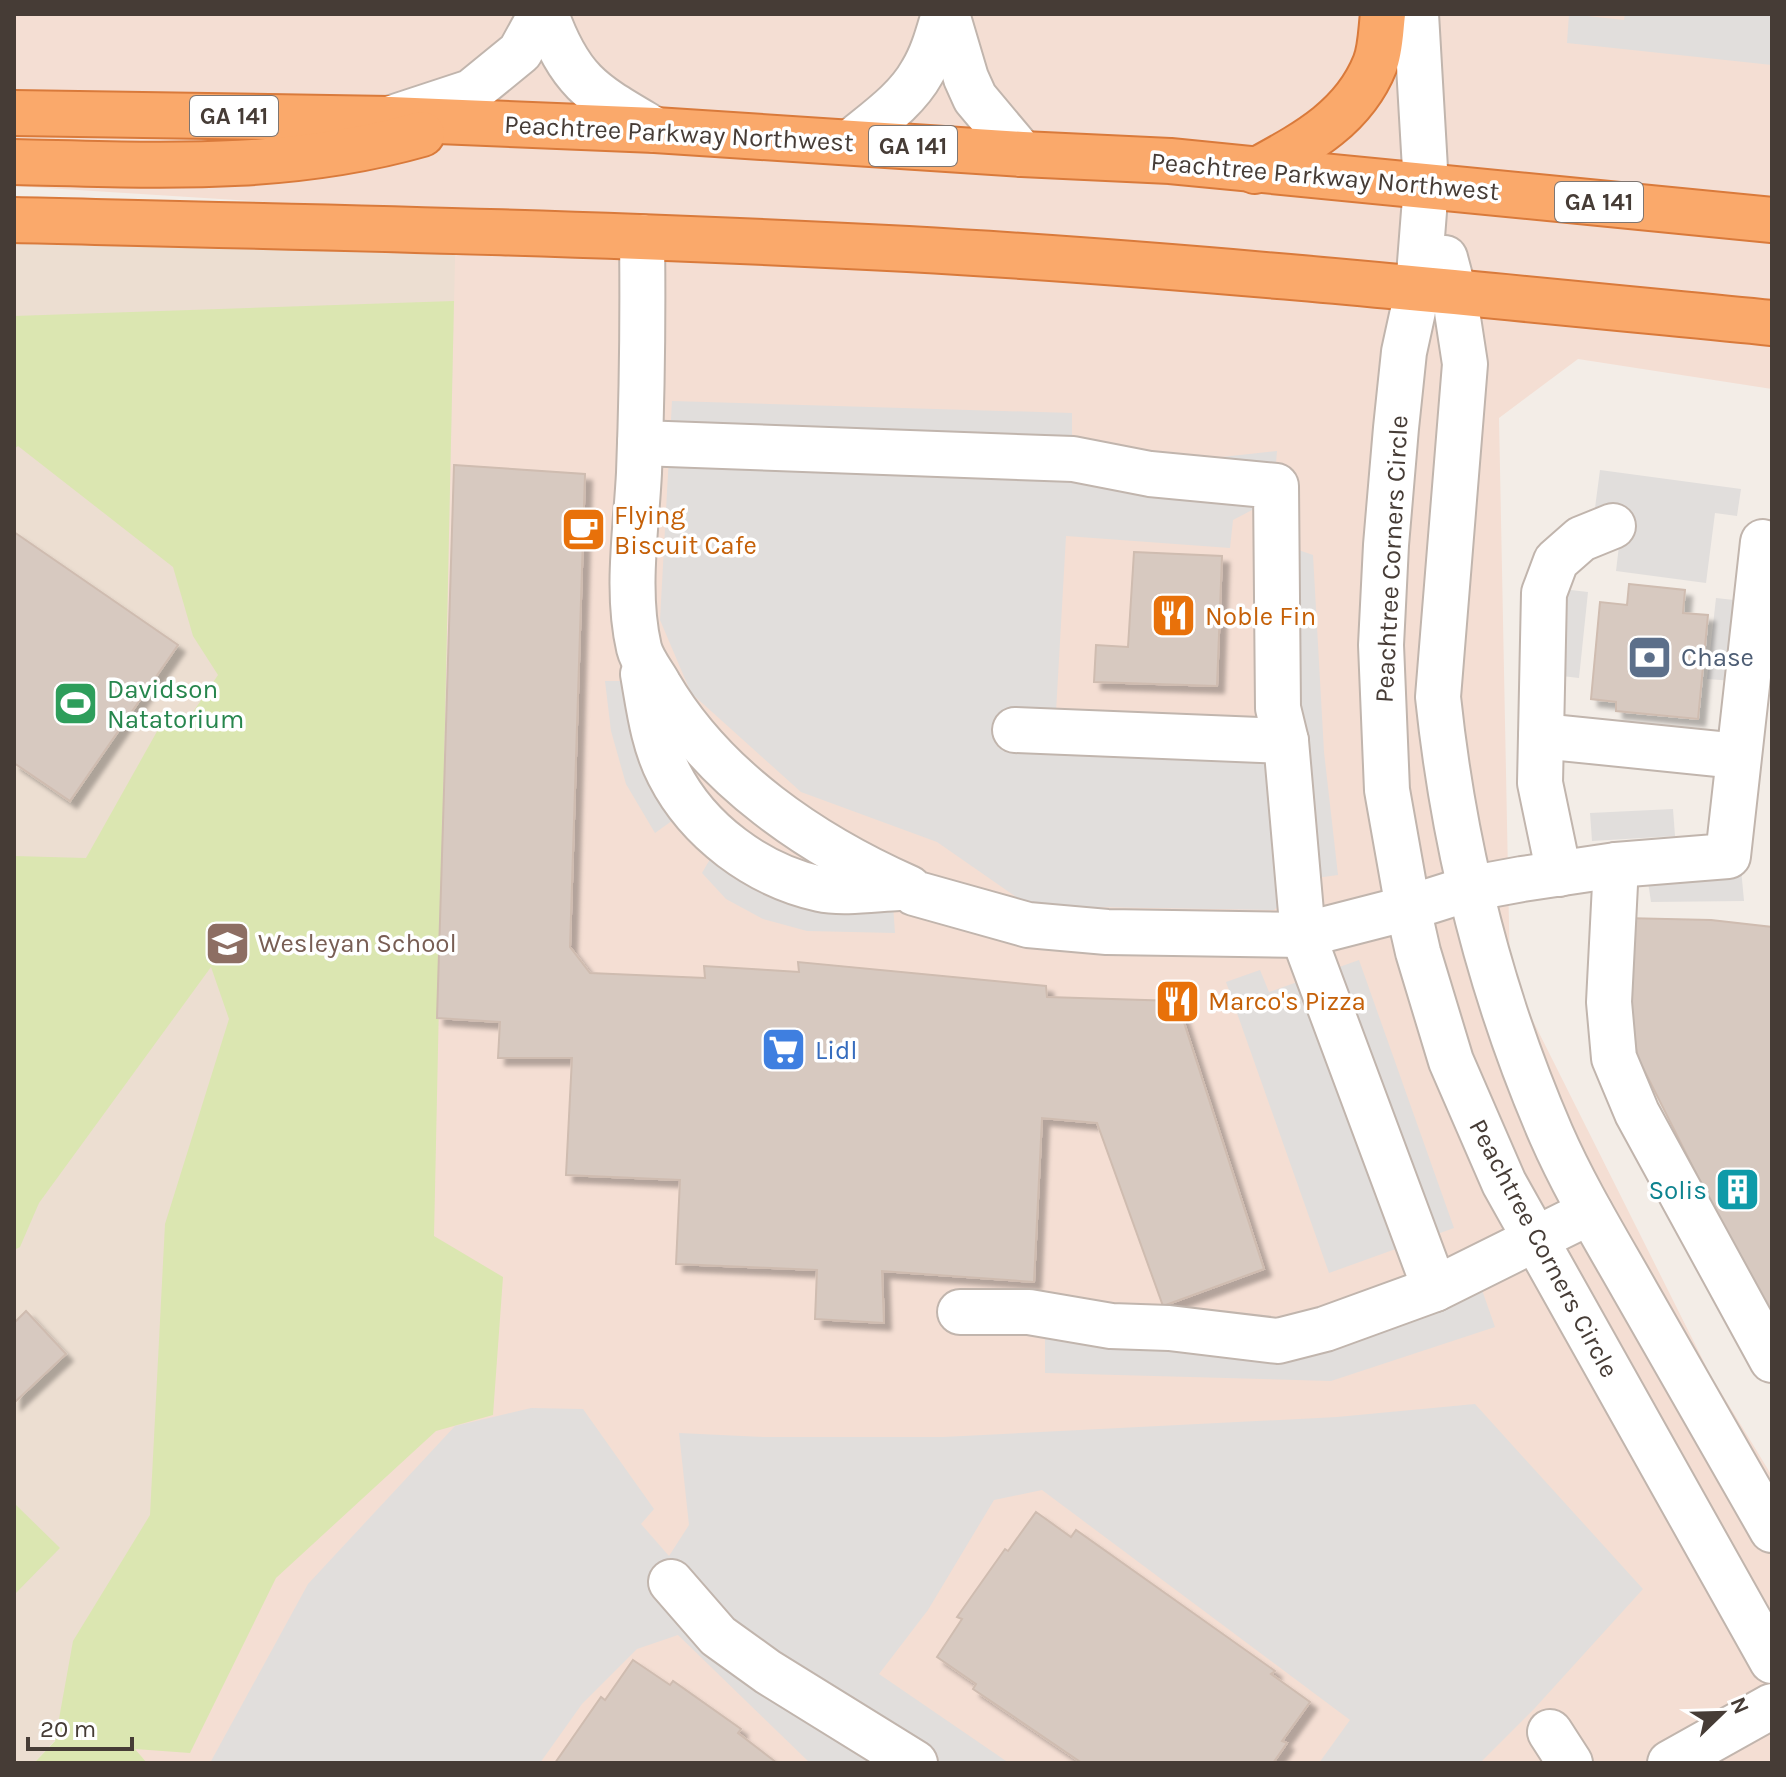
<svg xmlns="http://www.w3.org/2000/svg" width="1786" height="1777" font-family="Karla,sans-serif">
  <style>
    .commercial { fill: #f4ded3 }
    .education { fill: #ecded1 }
    .green { fill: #dbe6b1 }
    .parking { fill: #e1dedc }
    .building { fill: #d7c9c0; stroke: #cfbcb0; stroke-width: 2; filter: url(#shadow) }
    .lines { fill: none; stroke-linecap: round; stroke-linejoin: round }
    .minor-casing { stroke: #c1b5ad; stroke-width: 48 }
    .highway-casing { stroke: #d97a3b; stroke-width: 48 }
    .minor { stroke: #fff; stroke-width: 44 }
    .highway { stroke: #faa96b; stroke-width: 44 }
    .labels { text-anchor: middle; stroke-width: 7; stroke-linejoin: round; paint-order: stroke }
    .shield { fill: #fff; stroke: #7e7672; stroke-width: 2 }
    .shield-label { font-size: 24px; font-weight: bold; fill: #463c36 }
    .street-label { font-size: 26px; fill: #463c36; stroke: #fff }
    .food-label { font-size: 26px; fill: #c56008; stroke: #fff; text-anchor: start }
    .service-label { font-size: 26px; fill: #4e5e75; stroke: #fff; text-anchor: start }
    .leisure-label { font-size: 26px; fill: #27864d; stroke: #fff; text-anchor: start }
    .education-label { font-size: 26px; fill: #785e54; stroke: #fff; text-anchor: start }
    .shop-label { font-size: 26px; fill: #366cbe; stroke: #fff; text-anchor: start }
    .culture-label { font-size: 26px; fill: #0d838f; stroke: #fff; text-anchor: end }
  </style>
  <defs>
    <filter id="shadow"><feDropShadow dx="7" dy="7" stdDeviation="2" flood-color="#0004"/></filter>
  </defs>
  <rect width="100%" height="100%" fill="#f3ede7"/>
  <polygon class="commercial" points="14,14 1772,14 1772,389 1578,359 1499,418 1510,975 1711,1376 1772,1476 1772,1763 147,1763 91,1702 455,214 14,186"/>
  <polygon class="education" points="456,214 433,1259 91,1702 34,1763 14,1763 14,216"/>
  <g class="green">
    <polygon points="454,301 434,1236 503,1277 493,1415 436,1431 276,1578 190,1753 135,1749 147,1763 34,1763 55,1741 73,1641 150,1515 165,1224 229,1019 211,967 39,1203 20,1247 14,1250 14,856 86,858 169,710 187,721 218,675 193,636 173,567 18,446 14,449 14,316"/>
    <polygon points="14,1503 60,1548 14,1595"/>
  </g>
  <g class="parking">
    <polygon points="1569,14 1624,20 1625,14 1772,14 1772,65 1567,43"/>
    <polygon points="672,401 1072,413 1072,445 1167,463 1277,451 1273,499 1233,520 1230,548 1066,536 1054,747 1262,754 1287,546 1313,555 1324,752 1338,875 1309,879 1274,910 1029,906 937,842 801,792 691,693 660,620"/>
    <polygon points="1600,470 1741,489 1737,516 1715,513 1706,583 1616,571 1623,512 1595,508"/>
    <polygon points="1562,589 1588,592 1579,678 1553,675"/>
    <polygon points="1716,598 1743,601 1734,681 1707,679"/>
    <polygon points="605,681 635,681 680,815 655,833 626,784 611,731"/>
    <polygon points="1673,809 1675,836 1592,841 1590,813"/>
    <polygon points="717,847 893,905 895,933 807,931 763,919 726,899 702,873"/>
    <polygon points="1741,869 1744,901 1651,902 1647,875"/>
    <polygon points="1359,960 1454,1228 1329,1273 1226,982 1260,970 1269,992"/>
    <polygon points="1482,1290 1495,1327 1331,1381 1045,1373 1045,1336 1318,1345"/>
    <polygon points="1475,1404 1643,1589 1534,1709 1480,1763 1319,1763 1350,1720 1042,1490 994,1500 928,1610 879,1674 1009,1763 810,1763 678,1635 637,1649 582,1704 540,1763 210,1763 308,1584 455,1426 531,1408 583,1409 654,1509 641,1524 669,1556 689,1525 679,1433 763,1437 943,1437 1337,1417"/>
  </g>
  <g class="building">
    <polygon points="454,465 585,474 570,947 590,973 705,978 704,966 799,972 798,962 1046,986 1047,997 1177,1001 1264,1269 1163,1306 1097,1123 1042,1118 1034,1282 882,1271 884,1323 815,1319 817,1270 676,1264 680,1180 566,1175 572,1058 498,1058 500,1022 437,1018"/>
    <polygon points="14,532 178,645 70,801 14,763"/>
    <polygon points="1134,552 1222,556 1217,686 1094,682 1096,645 1128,647"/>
    <polygon points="1629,584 1685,590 1683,613 1708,615 1698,719 1616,711 1616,702 1591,699 1600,602 1627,605"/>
    <polygon points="1623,918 1711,920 1772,927 1772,1324 1637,1056 1627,983"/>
    <polygon points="26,1311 66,1354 14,1403 14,1323"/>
    <polygon points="1036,1512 1071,1537 1076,1530 1275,1671 1271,1674 1310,1702 1282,1741 1287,1743 1273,1763 1082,1763 973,1689 976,1684 937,1657 962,1619 957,1617 1005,1549 1008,1551"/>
    <polygon points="633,1660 670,1685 673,1681 741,1729 738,1733 777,1763 555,1763 601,1697 605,1700"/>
  </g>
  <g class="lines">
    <defs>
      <g id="minor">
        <path d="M546 14C571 84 594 94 655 130"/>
        <polyline points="947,14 966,78 975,98 1022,154"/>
        <polyline points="1416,14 1426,186 1418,288 1404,352 1396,428 1386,545 1381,645 1387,790 1408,908 1418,952 1451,1061 1504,1183 1772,1661"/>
        <polyline points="392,118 471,92 520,52 541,14"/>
        <path d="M851 142C876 121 906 101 922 72 933 54 938 34 944 14"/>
        <path d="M642 237C643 316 642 395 639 473 636 531 626 592 639 648 642 661 653 674 659 685 714 779 812 845 909 888L914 893 1028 925 1107 932 1303 935 1408 908 1468 889 1522 879 1616 865 1728 856 1763 542"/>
        <path d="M1445 258 1454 292 1465 364 1438 697C1454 849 1490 993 1551 1134 1575 1189 1607 1241 1637 1294 1682 1372 1727 1451 1772 1530"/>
        <polyline points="640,443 1073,459 1150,474 1276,486 1278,708 1286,741"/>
        <path d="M643 674C649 708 653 743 669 774 698 831 757 875 820 889 842 894 876 889 899 888"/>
        <polyline points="1015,730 1286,741 1303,935 1435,1289"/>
        <polyline points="1541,736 1738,756"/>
        <polyline points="1616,865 1609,1002 1614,1058 1637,1113 1772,1360"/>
        <polyline points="1559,874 1540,783 1544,593 1556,561 1581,539 1613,526"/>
        <polyline points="960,1312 1029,1312 1111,1326 1169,1328 1278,1341 1325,1329 1435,1289 1590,1212"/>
        <polyline points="671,1582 718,1636 768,1672 915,1763"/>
        <polyline points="1550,1732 1570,1763"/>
        <polyline points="1670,1763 1772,1706"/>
      </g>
      <g id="highway">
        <polyline points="14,113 390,119 655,130 1022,154 1170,161 1772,220"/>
        <path d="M14 162C155 165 285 173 422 134"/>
        <path d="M1255 171C1304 144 1353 119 1375 64 1381 49 1381 30 1383 14"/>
        <path d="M14 220C312 227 610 233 908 249 1196 265 1484 295 1772 323"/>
      </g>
    </defs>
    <use href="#minor" class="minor-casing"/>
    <use href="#highway" class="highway-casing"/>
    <use href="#minor" class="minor"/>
    <use href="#highway" class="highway"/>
  </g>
  <defs>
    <symbol id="cafe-square" viewBox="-11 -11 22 22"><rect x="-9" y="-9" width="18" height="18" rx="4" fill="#e8710a" stroke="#fff"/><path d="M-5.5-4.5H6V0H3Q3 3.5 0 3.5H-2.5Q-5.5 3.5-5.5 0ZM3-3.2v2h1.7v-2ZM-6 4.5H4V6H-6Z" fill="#fff"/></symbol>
    <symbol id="restaurant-square" viewBox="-11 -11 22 22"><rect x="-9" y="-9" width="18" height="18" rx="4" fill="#e8710a" stroke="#fff"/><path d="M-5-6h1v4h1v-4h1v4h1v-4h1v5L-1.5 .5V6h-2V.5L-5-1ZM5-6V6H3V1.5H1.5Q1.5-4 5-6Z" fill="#fff"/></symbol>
    <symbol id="bank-square" viewBox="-11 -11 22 22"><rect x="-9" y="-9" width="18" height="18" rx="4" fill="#5c6f8a" stroke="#fff"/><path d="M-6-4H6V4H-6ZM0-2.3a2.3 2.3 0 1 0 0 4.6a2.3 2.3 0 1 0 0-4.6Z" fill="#fff"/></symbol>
    <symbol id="stadium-square" viewBox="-11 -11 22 22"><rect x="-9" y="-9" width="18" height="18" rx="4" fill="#2e9e5b" stroke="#fff"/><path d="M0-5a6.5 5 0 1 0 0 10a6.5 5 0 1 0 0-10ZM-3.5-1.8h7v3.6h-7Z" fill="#fff"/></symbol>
    <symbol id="school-square" viewBox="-11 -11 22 22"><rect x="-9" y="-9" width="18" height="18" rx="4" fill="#8d6e63" stroke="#fff"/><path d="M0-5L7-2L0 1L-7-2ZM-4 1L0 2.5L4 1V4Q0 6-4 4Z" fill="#fff"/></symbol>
    <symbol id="supermarket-square" viewBox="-11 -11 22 22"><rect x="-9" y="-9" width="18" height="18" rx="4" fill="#3f7fe0" stroke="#fff"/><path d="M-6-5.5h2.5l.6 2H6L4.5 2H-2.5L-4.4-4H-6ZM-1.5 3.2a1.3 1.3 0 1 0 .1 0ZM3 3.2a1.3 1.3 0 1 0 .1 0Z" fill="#fff"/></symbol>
    <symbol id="building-square" viewBox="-11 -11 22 22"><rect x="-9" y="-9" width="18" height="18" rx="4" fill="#0f9aa8" stroke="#fff"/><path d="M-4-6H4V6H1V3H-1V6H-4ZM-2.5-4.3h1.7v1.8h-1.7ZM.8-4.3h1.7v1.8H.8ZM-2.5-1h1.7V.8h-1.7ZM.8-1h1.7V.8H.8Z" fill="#fff"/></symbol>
  </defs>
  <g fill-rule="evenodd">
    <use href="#cafe-square" x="558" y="504" width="51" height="51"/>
    <use href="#restaurant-square" x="1148" y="590" width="51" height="51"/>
    <use href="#bank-square" x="1624" y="632" width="51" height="51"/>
    <use href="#stadium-square" x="50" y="678" width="51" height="51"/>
    <use href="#school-square" x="202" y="918" width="51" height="51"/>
    <use href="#restaurant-square" x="1152" y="976" width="51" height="51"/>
    <use href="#supermarket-square" x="758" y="1024" width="51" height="51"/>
    <use href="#building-square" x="1712" y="1164" width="51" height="51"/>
  </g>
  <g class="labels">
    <g class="shield">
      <rect x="190" y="96" width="88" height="40" rx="6"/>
      <rect x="869" y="126" width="88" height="40" rx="6"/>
      <rect x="1555" y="182" width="88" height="40" rx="6"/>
    </g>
    <g class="shield-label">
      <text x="234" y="124">GA 141</text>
      <text x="913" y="154">GA 141</text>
      <text x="1599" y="210">GA 141</text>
    </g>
    <g class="street-label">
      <text transform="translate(679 133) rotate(3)" y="9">Peachtree Parkway Northwest</text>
      <text transform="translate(1325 176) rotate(5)" y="9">Peachtree Parkway Northwest</text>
      <text transform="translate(1391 559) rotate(-87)" y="9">Peachtree Corners Circle</text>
      <text transform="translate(1544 1248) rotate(62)" y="9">Peachtree Corners Circle</text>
    </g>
    <g class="food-label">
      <text x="614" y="524">Flying<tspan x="614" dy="30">Biscuit Cafe</tspan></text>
      <text x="1205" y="625">Noble Fin</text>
      <text x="1208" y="1010">Marco's Pizza</text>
    </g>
    <g class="service-label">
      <text x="1681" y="666">Chase</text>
    </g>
    <g class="leisure-label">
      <text x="107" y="698">Davidson<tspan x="107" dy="30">Natatorium</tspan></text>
    </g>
    <g class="education-label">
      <text x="258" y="952">Wesleyan School</text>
    </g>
    <g class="shop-label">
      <text x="815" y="1059">Lidl</text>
    </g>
    <g class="culture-label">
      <text x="1707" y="1199">Solis</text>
    </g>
  </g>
  <rect width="1786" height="1777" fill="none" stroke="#463c36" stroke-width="32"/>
  <g transform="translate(1722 1713) rotate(67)" stroke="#ffffff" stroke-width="6" paint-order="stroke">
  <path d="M0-6L14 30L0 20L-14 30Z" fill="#463c36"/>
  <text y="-12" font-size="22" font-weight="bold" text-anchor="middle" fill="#463c36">N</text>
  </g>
  <path d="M28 1737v12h104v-12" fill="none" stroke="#463c36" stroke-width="4"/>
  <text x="40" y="1737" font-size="24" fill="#463c36" stroke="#ffffff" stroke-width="6" paint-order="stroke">20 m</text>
</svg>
